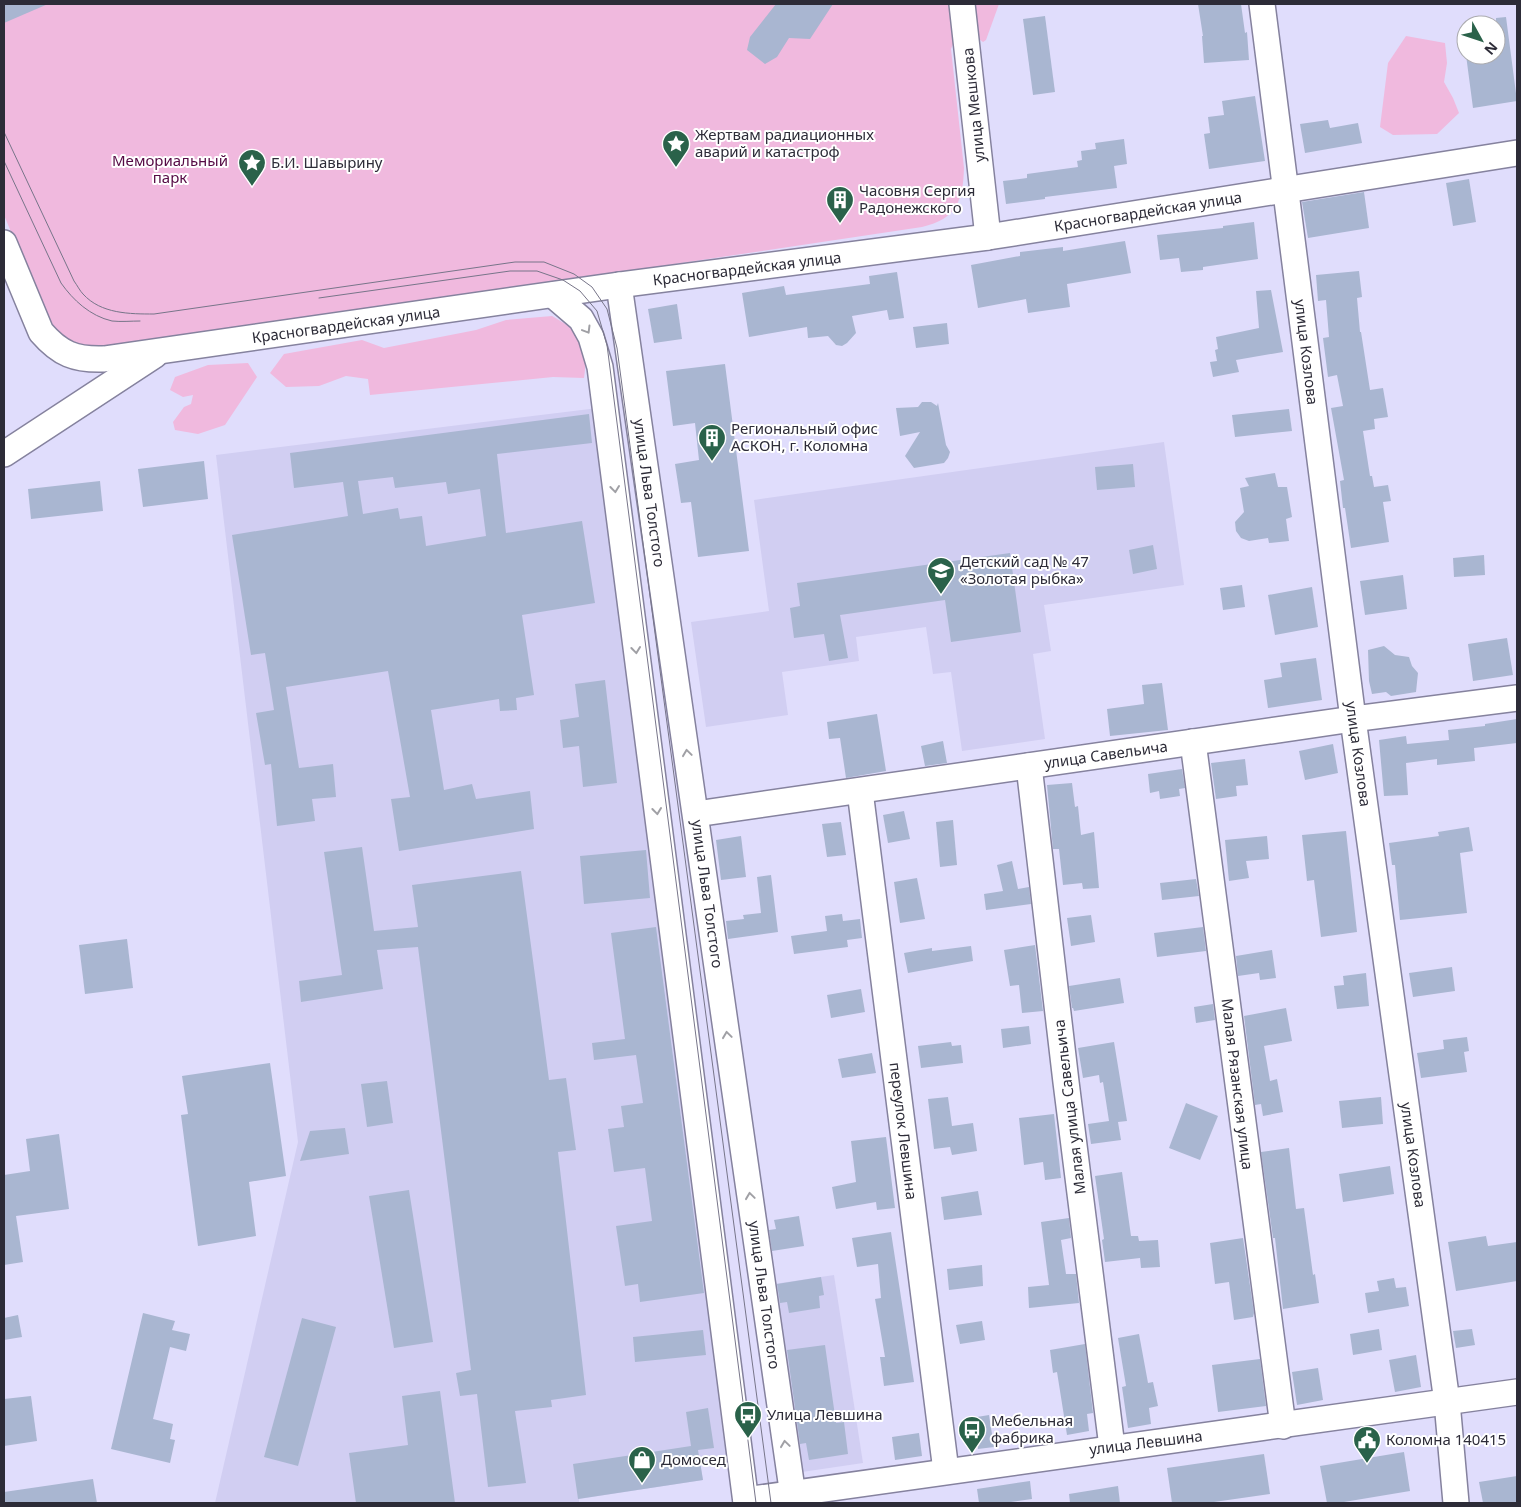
<svg xmlns="http://www.w3.org/2000/svg" width="1521" height="1507" font-family="'Noto Sans',sans-serif">
  <style>
    .built { fill: #d1cef2 }
    .green { fill: #f0b9de }
    .building { fill: #a9b6d1; fill-rule: evenodd }
    .lines { fill: none; stroke-linecap: round; stroke-linejoin: round }
    .minor-casing { stroke: #85829e; stroke-width: 28 }
    .minor { stroke: #fff; stroke-width: 25 }
    .tram { stroke: #777589; stroke-width: 1 }
    .oneway { stroke: #a0a0a5 }
    .labels { text-anchor: middle; stroke-width: 4; stroke-linejoin: round; paint-order: stroke }
    .street-label { font-size: 15px; fill: #2d2c38; stroke: #fff }
    .poi-label { font-size: 15px; fill: #2d2c38; stroke: #fff; text-anchor: start }
    .park-label { font-size: 15px; fill: #550a44; stroke: #fff }
  </style>
  <rect width="100%" height="100%" fill="#e0ddfc"/>
  <g class="built">
    <polygon points="598,408 726,1454 700,1461 703,1480 579,1499 579,1503 215,1503 298,1142 216,455"/>
    <polygon points="1164,442 1184,585 1044,605 1051,651 1033,654 1045,739 962,751 951,672 933,674 926,627 856,637 859,661 782,672 788,715 706,727 691,622 769,611 754,500"/>
    <polygon points="834,1275 863,1463 802,1472 774,1284"/>
  </g>
  <g class="green">
    <path d="M4 4H952L956 37 951 49 964 168C963 200 957 219 922 227L581 278 89 348 71 344 50 326 4 215Z"/>
    <polygon points="974,4 999,4 986,40 983,42 979,39"/>
    <polygon points="1406,36 1445,43 1447,63 1444,82 1453,98 1459,113 1437,134 1393,135 1380,127 1388,63"/>
    <path d="M552 316C582 333 589 343 584 378L553 377 370 395 368 379 346 376 319 386 286 387 270 373 284 354 362 340 384 348 476 330 506 320Z"/>
    <polygon points="248,363 257,377 225,425 198,434 175,430 173,422 184,407 191,404 193,395 183,397 170,390 175,377 208,365"/>
  </g>
  <g class="building">
    <polygon points="4,4 48,4 4,23"/>
    <polygon points="776,4 833,4 810,39 789,38 777,57 765,64 747,50 750,37"/>
    <polygon points="1198,4 1241,4 1245,33 1247,32 1249,60 1204,63 1202,36 1203,36"/>
    <polygon points="1045,16 1055,92 1033,95 1023,19"/>
    <polygon points="1506,17 1517,101 1473,108 1466,55 1496,55 1496,18"/>
    <polygon points="1255,96 1265,161 1209,169 1204,134 1210,133 1208,117 1224,115 1222,101"/>
    <polygon points="1328,120 1330,128 1358,123 1362,143 1305,153 1300,124"/>
    <polygon points="1124,139 1127,164 1114,166 1117,188 1045,197 1045,199 1006,204 1003,181 1027,178 1027,174 1078,167 1077,161 1082,160 1081,151 1096,149 1095,143"/>
    <polygon points="1469,179 1476,222 1453,226 1446,183"/>
    <polygon points="1364,192 1369,228 1308,238 1302,202"/>
    <polygon points="1254,222 1258,259 1203,267 1203,270 1181,272 1179,258 1160,260 1157,235 1223,228 1223,226"/>
    <polygon points="1125,241 1131,273 1067,284 1070,307 1028,313 1026,299 978,308 971,265 1020,256 1020,252 1063,247 1063,251"/>
    <polygon points="1359,271 1362,297 1357,298 1360,332 1361,332 1370,390 1383,388 1388,417 1374,419 1375,429 1363,431 1370,476 1372,476 1374,487 1388,485 1391,501 1383,502 1389,542 1351,548 1345,508 1343,508 1340,481 1344,480 1331,408 1343,406 1337,375 1328,377 1323,338 1329,337 1326,300 1318,301 1316,275"/>
    <polygon points="897,272 904,318 889,320 887,310 852,316 856,333 847,343 842,346 836,345 828,336 808,338 807,327 749,337 742,293 784,286 786,295 870,284 869,276"/>
    <polygon points="1271,290 1283,352 1236,360 1239,372 1213,377 1210,362 1217,361 1215,350 1218,349 1216,337 1259,328 1256,291"/>
    <polygon points="677,304 682,339 654,343 648,309"/>
    <polygon points="947,323 949,344 916,348 913,327"/>
    <polygon points="725,364 749,551 698,557 691,502 681,503 675,464 699,460 695,423 673,426 666,371"/>
    <polygon points="922,402 931,402 937,406 938,403 946,445 950,452 948,458 944,463 914,468 905,456 920,432 900,436 896,408 918,407"/>
    <polygon points="1289,409 1292,431 1235,437 1232,415"/>
    <path d="M589 414 592 443 497 454 506 533 582 521 595 603 522 615 534 695 516 698 517 710 500 711 499 699 431 710 444 790 472 784 476 799 530 791 534 829 399 851 391 799 410 797 388 671 286 687 299 768 333 764 336 797 312 799 315 821 277 826 271 764 265 765 256 713 274 710 265 653 251 655 232 535 348 516 343 482 294 488 290 453ZM393 477 395 488 446 482 448 494 480 489 486 536 426 546 422 516 400 519 398 508 363 514 358 481Z"/>
    <polygon points="204,461 208,499 143,507 138,469"/>
    <polygon points="1133,464 1135,487 1097,490 1095,467"/>
    <polygon points="1275,473 1278,487 1287,487 1292,517 1286,519 1289,541 1269,543 1268,538 1249,541 1241,538 1236,531 1235,522 1244,512 1240,488 1249,486 1245,478"/>
    <polygon points="100,481 103,511 31,519 28,489"/>
    <polygon points="1153,545 1157,569 1133,574 1129,550"/>
    <polygon points="1010,553 1021,632 951,642 945,600 840,615 848,658 829,661 824,634 794,638 790,608 800,606 797,583"/>
    <polygon points="1484,555 1485,575 1454,577 1453,558"/>
    <polygon points="1403,575 1407,609 1365,615 1360,581"/>
    <polygon points="1242,585 1245,607 1223,610 1220,588"/>
    <polygon points="1312,587 1318,627 1275,635 1268,595"/>
    <polygon points="1507,638 1513,675 1473,681 1468,644"/>
    <polygon points="1384,646 1395,655 1409,657 1412,666 1418,673 1416,692 1391,696 1386,692 1372,694 1369,681 1368,650"/>
    <polygon points="1316,658 1322,700 1268,708 1264,680 1282,677 1280,663"/>
    <polygon points="605,680 617,783 583,787 579,746 563,748 560,720 579,717 575,684"/>
    <polygon points="1162,683 1168,730 1110,736 1107,709 1144,704 1142,685"/>
    <polygon points="877,714 886,771 846,778 840,738 829,739 827,722"/>
    <polygon points="1517,719 1517,743 1474,748 1475,761 1437,765 1437,759 1406,763 1408,795 1384,796 1379,740 1406,736 1407,744 1449,740 1448,730 1485,726 1485,724"/>
    <polygon points="943,741 947,763 925,766 921,746"/>
    <polygon points="1333,744 1338,773 1305,780 1299,751"/>
    <polygon points="1245,759 1248,785 1236,786 1237,796 1216,799 1211,763"/>
    <polygon points="1182,769 1185,788 1179,789 1180,796 1160,799 1159,791 1150,793 1148,774"/>
    <polygon points="1072,783 1075,807 1078,806 1081,835 1094,832 1099,888 1083,889 1082,883 1063,885 1059,849 1053,849 1047,785"/>
    <polygon points="904,811 910,839 888,843 883,815"/>
    <polygon points="953,820 957,865 940,867 936,822"/>
    <polygon points="841,822 846,855 827,857 822,824"/>
    <polygon points="1469,827 1473,851 1460,853 1467,913 1400,920 1395,865 1392,865 1389,843 1439,836 1438,832"/>
    <polygon points="1346,831 1357,932 1321,937 1314,880 1307,881 1302,835"/>
    <polygon points="741,836 746,877 721,880 716,840"/>
    <polygon points="1267,836 1269,859 1246,861 1249,878 1229,881 1225,840"/>
    <polygon points="362,847 374,931 418,927 412,885 521,871 549,1080 566,1078 576,1150 558,1152 586,1395 551,1400 552,1407 515,1411 526,1483 488,1487 477,1394 460,1396 456,1373 471,1370 418,947 377,950 383,989 301,1002 299,981 342,975 324,852"/>
    <polygon points="646,850 650,898 584,904 580,856"/>
    <polygon points="1012,861 1018,889 1029,887 1031,904 986,910 984,894 1003,891 997,865"/>
    <polygon points="771,875 778,932 728,939 726,921 744,919 743,915 761,913 757,877"/>
    <polygon points="917,878 925,919 900,923 894,882"/>
    <polygon points="1196,879 1199,896 1162,900 1160,883"/>
    <polygon points="842,914 843,921 860,919 862,938 847,940 848,947 794,954 791,936 827,931 825,916"/>
    <polygon points="1091,915 1095,942 1071,946 1067,918"/>
    <polygon points="656,927 704,1293 640,1302 638,1284 625,1286 616,1226 652,1221 645,1168 614,1172 608,1129 624,1127 621,1106 643,1103 636,1055 594,1060 592,1043 625,1039 611,933"/>
    <polygon points="1203,927 1206,951 1157,957 1154,933"/>
    <polygon points="127,939 133,988 85,994 79,945"/>
    <polygon points="1035,945 1043,1011 1022,1013 1019,985 1010,986 1004,950"/>
    <polygon points="971,946 973,961 908,973 904,953 932,948 932,951"/>
    <polygon points="1272,950 1276,978 1260,980 1259,973 1238,976 1236,956"/>
    <polygon points="1452,967 1455,991 1413,997 1409,973"/>
    <polygon points="1366,973 1369,1006 1337,1009 1334,986 1344,985 1343,976"/>
    <polygon points="1120,978 1124,1003 1074,1011 1073,1008 1072,1008 1069,986"/>
    <polygon points="861,989 865,1012 831,1018 827,995"/>
    <polygon points="1213,1004 1215,1020 1196,1023 1194,1007"/>
    <polygon points="1286,1008 1292,1041 1264,1046 1270,1081 1277,1079 1283,1112 1263,1116 1261,1104 1255,1105 1244,1016"/>
    <polygon points="1029,1026 1031,1044 1003,1048 1001,1029"/>
    <polygon points="1467,1037 1469,1051 1464,1052 1467,1072 1421,1078 1417,1053 1444,1049 1443,1040"/>
    <polygon points="951,1042 952,1046 961,1045 963,1063 921,1068 918,1046"/>
    <polygon points="1114,1042 1127,1121 1118,1122 1121,1140 1091,1144 1088,1124 1109,1121 1103,1082 1100,1083 1099,1075 1083,1078 1078,1048"/>
    <polygon points="872,1053 876,1073 842,1078 838,1059"/>
    <polygon points="270,1063 286,1176 249,1182 256,1236 198,1246 181,1115 188,1114 182,1076"/>
    <polygon points="387,1081 393,1123 367,1127 361,1084"/>
    <polygon points="948,1097 952,1126 973,1123 977,1151 952,1155 950,1147 934,1149 928,1099"/>
    <polygon points="1381,1097 1383,1124 1342,1128 1339,1101"/>
    <polygon points="1186,1103 1218,1116 1200,1160 1169,1148"/>
    <polygon points="1054,1114 1061,1178 1045,1180 1043,1162 1024,1165 1019,1118"/>
    <polygon points="345,1128 349,1154 300,1161 310,1131"/>
    <polygon points="59,1134 69,1209 16,1216 23,1262 4,1265 4,1175 30,1171 26,1139"/>
    <polygon points="886,1137 895,1208 877,1210 876,1202 836,1209 832,1187 856,1182 851,1141"/>
    <polygon points="1289,1148 1296,1209 1304,1208 1313,1275 1315,1274 1319,1303 1283,1309 1275,1238 1273,1238 1261,1152"/>
    <polygon points="1390,1166 1394,1194 1343,1202 1339,1174"/>
    <polygon points="1122,1172 1131,1236 1138,1236 1139,1241 1158,1240 1160,1267 1141,1268 1140,1258 1105,1262 1102,1240 1104,1239 1095,1176"/>
    <polygon points="409,1190 433,1342 394,1348 369,1196"/>
    <polygon points="978,1191 982,1215 944,1220 941,1197"/>
    <polygon points="799,1216 804,1246 772,1251 769,1230 776,1229 774,1220"/>
    <polygon points="1069,1218 1071,1238 1061,1240 1066,1274 1076,1274 1079,1303 1029,1308 1028,1287 1049,1285 1041,1222"/>
    <polygon points="891,1232 914,1382 884,1386 880,1357 885,1357 875,1299 881,1298 878,1264 857,1267 852,1238"/>
    <polygon points="1486,1236 1488,1246 1517,1242 1517,1281 1456,1291 1448,1242"/>
    <polygon points="1243,1238 1254,1313 1253,1317 1234,1320 1229,1282 1215,1284 1210,1243"/>
    <polygon points="982,1265 983,1286 949,1290 947,1269"/>
    <polygon points="821,1277 824,1295 819,1296 820,1308 789,1313 787,1302 780,1303 777,1284"/>
    <polygon points="1394,1278 1396,1288 1406,1287 1409,1306 1368,1313 1365,1293 1379,1291 1377,1281"/>
    <polygon points="143,1313 175,1321 172,1330 190,1334 186,1351 170,1347 153,1419 173,1424 170,1439 175,1440 170,1463 111,1449"/>
    <polygon points="18,1315 22,1337 4,1340 4,1318"/>
    <polygon points="302,1318 336,1327 298,1466 264,1457"/>
    <polygon points="982,1321 985,1340 960,1344 956,1325"/>
    <polygon points="1379,1329 1382,1350 1353,1355 1350,1334"/>
    <polygon points="1472,1329 1475,1345 1456,1348 1453,1331"/>
    <polygon points="703,1330 706,1355 635,1362 633,1337"/>
    <polygon points="1139,1334 1148,1383 1153,1382 1158,1406 1149,1408 1151,1424 1128,1428 1122,1387 1126,1386 1118,1338"/>
    <polygon points="1085,1344 1093,1413 1087,1414 1089,1431 1067,1435 1057,1372 1053,1373 1050,1350"/>
    <polygon points="825,1345 836,1423 844,1422 848,1454 809,1460 806,1443 800,1444 787,1350"/>
    <polygon points="1416,1355 1421,1387 1395,1392 1389,1360"/>
    <polygon points="1260,1359 1266,1406 1218,1412 1212,1365"/>
    <polygon points="1318,1368 1323,1400 1297,1405 1292,1372"/>
    <polygon points="440,1391 455,1503 356,1503 349,1453 408,1445 402,1396"/>
    <polygon points="31,1396 37,1441 4,1446 4,1399"/>
    <polygon points="708,1408 714,1448 698,1450 703,1480 578,1499 573,1464 691,1446 686,1412"/>
    <polygon points="989,1415 994,1447 978,1449 976,1436 968,1437 965,1419"/>
    <polygon points="919,1433 922,1456 895,1460 892,1437"/>
    <polygon points="1404,1452 1410,1491 1338,1503 1327,1503 1320,1466"/>
    <polygon points="1264,1454 1270,1494 1207,1503 1172,1503 1167,1468"/>
    <polygon points="1517,1476 1517,1503 1483,1503 1479,1482"/>
    <polygon points="93,1479 97,1503 4,1503 4,1492"/>
    <polygon points="1030,1481 1032,1499 1011,1502 1012,1503 979,1503 977,1489"/>
    <polygon points="1118,1486 1120,1503 1070,1503 1069,1494"/>
  </g>
  <g class="lines">
    <defs>
      <g id="minor">
        <polyline points="962,4 988,237"/>
        <polyline points="1262,4 1353,719 1447,1402 1456,1503"/>
        <path d="M4 243 41 332C60 354 75 360 104 359L619 285 988 237 1517 153"/>
        <polyline points="619,285 794,1503"/>
        <polyline points="553,295 581,319 591,337 600,367 746,1503"/>
        <polyline points="4,454 155,355"/>
        <polyline points="1193,742 1283,1426"/>
        <polyline points="1029,766 1066,1082 1112,1447"/>
        <polyline points="860,791 946,1471"/>
        <polyline points="696,814 1353,719 1517,698"/>
        <path d="M746 1500C1003 1463 1260 1428 1517 1392"/>
      </g>
    </defs>
    <use href="#minor" class="minor-casing"/>
    <use href="#minor" class="minor"/>
    <g class="tram">
      <path d="M4 132 74 281C77 285 80 291 83 294 101 314 130 314 154 314L515 262H544L574 274 592 287 607 309 617 348 771 1503"/>
      <path d="M4 161 61 283C73 300 90 316 112 321 121 322 131 321 140 321"/>
      <polyline points="319,298 510,271 537,271 563,280 580,291 597,311 607,345 756,1503"/>
    </g>
  </g>
  <defs><path id="oneway-chevron" d="M-2-3.5L2.5 0L-2 3.5" fill="none" stroke-width="1.6" stroke-linecap="round" stroke-linejoin="round" transform="scale(1.25)"/></defs>
  <g class="oneway">
    <use href="#oneway-chevron" transform="translate(587 330) rotate(59)"/>
    <use href="#oneway-chevron" transform="translate(615 489) rotate(83)"/>
    <use href="#oneway-chevron" transform="translate(636 650) rotate(83)"/>
    <use href="#oneway-chevron" transform="translate(687 753) rotate(-98)"/>
    <use href="#oneway-chevron" transform="translate(657 811) rotate(83)"/>
    <use href="#oneway-chevron" transform="translate(727 1035) rotate(-98)"/>
    <use href="#oneway-chevron" transform="translate(750 1196) rotate(-98)"/>
    <use href="#oneway-chevron" transform="translate(785 1444) rotate(-98)"/>
  </g>
  <defs>
    <symbol id="sight-pin" viewBox="-11 -11 22 30"><path d="M0 17L-7.5 6A9.5 9.5 0 1 1 7.5 6Z" fill="#2a624a" stroke="#fff"/><path d="M0-6L1.8-2.2L6-1.7L2.9 1.2L3.7 5.4L0 3.3L-3.7 5.4L-2.9 1.2L-6-1.7L-1.8-2.2Z" fill="#fff"/></symbol>
    <symbol id="building-pin" viewBox="-11 -11 22 30"><path d="M0 17L-7.5 6A9.5 9.5 0 1 1 7.5 6Z" fill="#2a624a" stroke="#fff"/><path d="M-4-6H4V6H1V3H-1V6H-4ZM-2.5-4.3h1.7v1.8h-1.7ZM.8-4.3h1.7v1.8H.8ZM-2.5-1h1.7V.8h-1.7ZM.8-1h1.7V.8H.8Z" fill="#fff"/></symbol>
    <symbol id="school-pin" viewBox="-11 -11 22 30"><path d="M0 17L-7.5 6A9.5 9.5 0 1 1 7.5 6Z" fill="#2a624a" stroke="#fff"/><path d="M0-5L7-2L0 1L-7-2ZM-4 1L0 2.5L4 1V4Q0 6-4 4Z" fill="#fff"/></symbol>
    <symbol id="bus-pin" viewBox="-11 -11 22 30"><path d="M0 17L-7.5 6A9.5 9.5 0 1 1 7.5 6Z" fill="#2a624a" stroke="#fff"/><path d="M-5-6H5V4H4V6H2V4H-2V6H-4V4H-5ZM-3.5-4V0h7V-4ZM-3.5 1.2v1.5H-2V1.2ZM2 1.2v1.5H3.5V1.2Z" fill="#fff"/></symbol>
    <symbol id="civic-pin" viewBox="-11 -11 22 30"><path d="M0 17L-7.5 6A9.5 9.5 0 1 1 7.5 6Z" fill="#2a624a" stroke="#fff"/><path d="M-.6-6.5H3V-4.5H.6V-3L4-1V1h2V6H-6V1h2V-1L-.6-3ZM-1.2 2.5V6h2.4V2.5Z" fill="#fff"/></symbol>
    <symbol id="shop-pin" viewBox="-11 -11 22 30"><path d="M0 17L-7.5 6A9.5 9.5 0 1 1 7.5 6Z" fill="#2a624a" stroke="#fff"/><path d="M-5-2.5h2.3a2.7 3.5 0 0 1 5.4 0H5L5.5 6h-11ZM-1.5-2.5h3a1.5 2.3 0 0 0-3 0Z" fill="#fff"/></symbol>
  </defs>
  <g fill-rule="evenodd">
    <use href="#sight-pin" x="660" y="128" width="32" height="43"/>
    <use href="#sight-pin" x="236" y="147" width="32" height="43"/>
    <use href="#building-pin" x="824" y="184" width="32" height="43"/>
    <use href="#building-pin" x="696" y="422" width="32" height="43"/>
    <use href="#school-pin" x="925" y="555" width="32" height="43"/>
    <use href="#bus-pin" x="732" y="1399" width="32" height="43"/>
    <use href="#bus-pin" x="956" y="1414" width="32" height="43"/>
    <use href="#civic-pin" x="1351" y="1424" width="32" height="43"/>
    <use href="#shop-pin" x="626" y="1444" width="32" height="43"/>
  </g>
  <g class="labels">
    <g class="street-label">
      <text transform="translate(974 105) rotate(-96)" y="5">улица Мешкова</text>
      <text transform="translate(1148 212) rotate(-9)" y="5">Красногвардейская улица</text>
      <text transform="translate(747 269) rotate(-7)" y="5">Красногвардейская улица</text>
      <text transform="translate(346 325) rotate(-8)" y="5">Красногвардейская улица</text>
      <text transform="translate(1306 352) rotate(83)" y="5">улица Козлова</text>
      <text transform="translate(649 493) rotate(82)" y="5">улица Льва Толстого</text>
      <text transform="translate(1358 754) rotate(82)" y="5">улица Козлова</text>
      <text transform="translate(1106 755) rotate(-8)" y="5">улица Савельича</text>
      <text transform="translate(707 894) rotate(82)" y="5">улица Льва Толстого</text>
      <text transform="translate(1237 1084) rotate(83)" y="5">Малая Рязанская улица</text>
      <text transform="translate(1070 1107) rotate(-97)" y="5">Малая улица Савельича</text>
      <text transform="translate(903 1131) rotate(83)" y="5">переулок Левшина</text>
      <text transform="translate(1413 1155) rotate(82)" y="5">улица Козлова</text>
      <text transform="translate(764 1295) rotate(82)" y="5">улица Льва Толстого</text>
      <text transform="translate(1146 1443) rotate(-7)" y="5">улица Левшина</text>
    </g>
    <g class="poi-label">
      <text x="695" y="140">Жертвам радиационных<tspan x="695" dy="17">аварий и катастроф</tspan></text>
      <text x="271" y="168">Б.И. Шавырину</text>
      <text x="859" y="196">Часовня Сергия<tspan x="859" dy="17">Радонежского</tspan></text>
      <text x="731" y="434">Региональный офис<tspan x="731" dy="17">АСКОН, г. Коломна</tspan></text>
      <text x="960" y="567">Детский сад № 47<tspan x="960" dy="17">«Золотая рыбка»</tspan></text>
      <text x="767" y="1420">Улица Левшина</text>
      <text x="991" y="1426">Мебельная<tspan x="991" dy="17">фабрика</tspan></text>
      <text x="1386" y="1445">Коломна 140415</text>
      <text x="661" y="1465">Домосед</text>
    </g>
    <g class="park-label">
      <text x="170" y="166">Мемориальный<tspan x="170" dy="17">парк</tspan></text>
    </g>
  </g>
  <rect width="1521" height="1507" fill="none" stroke="#2d2c38" stroke-width="10"/>
  <g transform="translate(1481 40) rotate(130)"><circle r="24" fill="#ffffff" stroke="#ababaf"/>
  <path d="M0-4L9 19L0 12L-9 19Z" fill="#2a624a"/>
  <text y="-8" font-size="14" font-weight="bold" text-anchor="middle" fill="#2d2c38">N</text>
  </g>
</svg>
